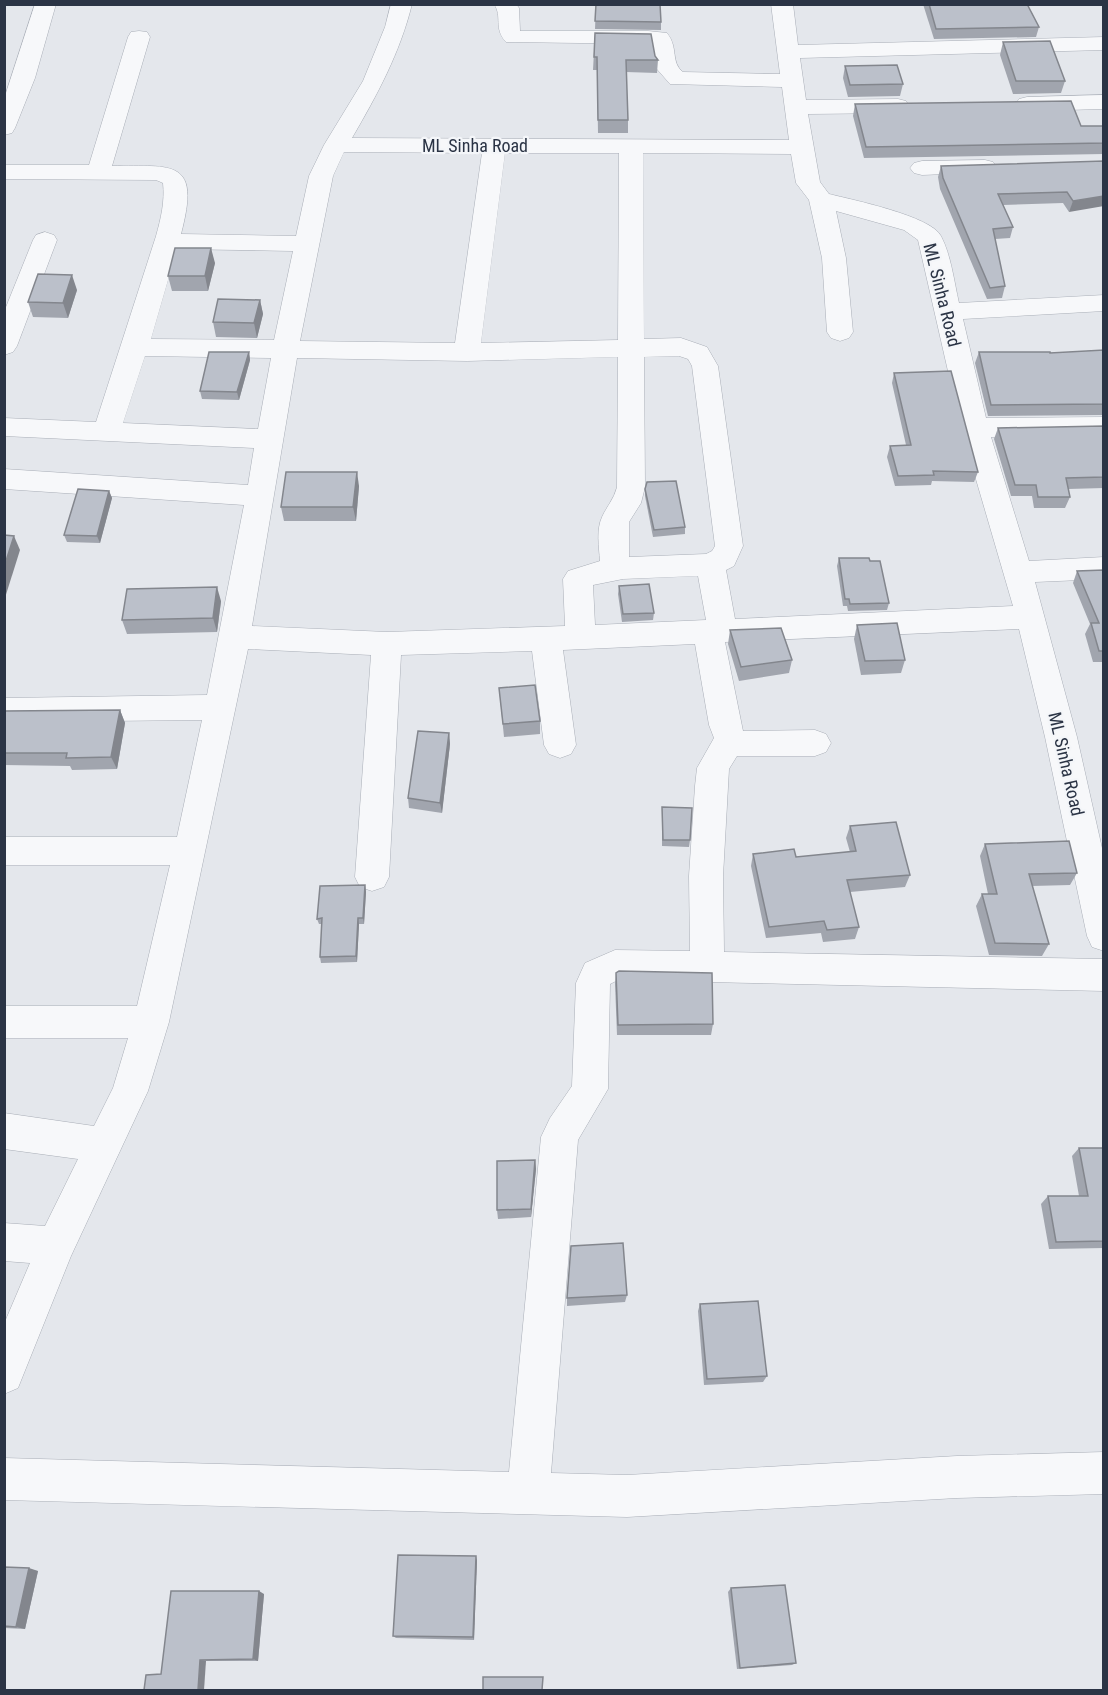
<svg xmlns="http://www.w3.org/2000/svg" width="1108" height="1695" font-family="'Roboto Condensed',sans-serif">
  <style>
    .lines { fill: none; stroke-linecap: round; stroke-linejoin: round }
    .minor-casing { stroke: #a9aeb7; stroke-width: 1 }
    .minor { fill: #f7f8fa; fill-rule: evenodd }
    .wall { fill: #a1a5ae }
    .shaded-wall { fill: #83868d }
    .building { fill: #bbc0ca; stroke: #83868d; stroke-width: 1.5 }
    .labels { text-anchor: middle; stroke-width: 4.5; stroke-linejoin: round; paint-order: stroke }
    .street-label { font-size: 18px; fill: #2b3445; stroke: #f4f6f9 }
  </style>
  <rect width="100%" height="100%" fill="#e4e7ec"/>
  <g class="lines">
    <defs>
      <g id="minor">
        <polygon points="35,4 56,4 35,78 15,128 12,133 4,135 4,99"/>
        <path d="M391 4H412C400 53 377 95 352 138L789 140 782 87 670 84 656 68 652 44 506 42C493 28 503 17 494 4H516L519 8 520 31H648L667 33C679 48 670 62 683 72L780 74 771 4H793L798 45 1104 37V50L800 58 806 100 898 99 906 101 909 106 906 111 898 113 808 114 820 182 829 194C853 200 931 216 941 236 951 255 954 281 959 303L1104 295V311L963 319 986 418 1104 417V435L991 437 1029 561 1104 557V579L1035 582 1077 737 1104 857V951L1092 947 1087 936 1045 737 1019 629 725 642 743 731 815 730 826 734 831 743 826 752 815 756H737L729 769 723 876 724 952 1104 959V991L618 980 610 984 608 1089 578 1140 551 1473 627 1475 957 1456 1104 1452V1494L957 1498 627 1517 4 1500V1458L509 1472 541 1137 550 1118 572 1086 576 983 585 963 615 950 690 951 689 876 695 786 697 768 714 738 709 725 695 644 563 650 576 745 571 754 560 758 549 754 544 745 532 651 401 655 389 877 384 887 372 891 360 887 355 877 371 655 248 649 169 1022 148 1091 71 1256 18 1388 4 1394V1324L30 1263 4 1261V1223L45 1226 78 1159 4 1149V1113L94 1126 113 1088 128 1038H4V1006H137L170 865H4V837H177L202 720 4 722V698L207 695 244 505 4 489V469L248 485 254 448 4 436V418L96 422 156 236C161 218 165 201 163 183L156 180 4 179V165H89L128 37 131 32 139 31 147 32 150 37 112 166C174 166 201 159 181 234L296 236 309 176 324 145 363 81 385 27ZM344 152 482 153 455 343 300 341 333 176ZM505 153H619L618 340 481 343ZM643 153 791 154 796 183 809 200 822 258 827 332 831 338 840 341 849 338 853 332 846 258 836 211 904 230 918 240 961 428 1013 606 735 619 726 570 734 566 743 546 718 366 707 347 681 338 644 339ZM177 249 293 251 274 340 151 339ZM145 356 271 358 258 429 123 423ZM679 356 688 359 692 366 715 546 712 551 706 554 629 557V522L641 503 645 487 644 357ZM618 357 617 487C614 499 607 506 602 517 596 530 599 547 600 561L568 571 563 579 565 626 387 632 252 626 297 358 467 361ZM698 576 706 620 595 625 593 585 623 579Z"/>
        <polygon points="1104,95 1104,109 1027,111 1019,109 1016,104 1019,99 1027,97"/>
        <polygon points="985,160 993,162 997,167 993,172 922,175 914,173 910,168 914,163 922,161"/>
        <polygon points="45,232 54,235 57,240 17,346 13,352 4,355 4,312 33,240 36,235"/>
      </g>
    </defs>
    <use href="#minor" class="minor-casing"/>
    <use href="#minor" class="minor"/>
  </g>
  <g class="wall">
    <polygon points="596,4 661,22 661,30 595,29"/>
    <polygon points="923,4 1027,4 1039,27 1036,37 934,39"/>
    <polygon points="595,33 655,56 658,60 657,73 626,72 628,120 628,133 598,133 597,70 593,70"/>
    <polygon points="1003,42 1065,81 1061,93 1013,94 1000,55"/>
    <polygon points="845,66 903,84 900,96 848,97 843,78"/>
    <polygon points="855,104 1081,126 1104,126 1104,154 864,158 853,116"/>
    <polygon points="1104,161 1069,212 1063,203 1003,205 1013,227 1010,238 995,239 1005,286 1002,298 987,299 940,189 938,177 941,166"/>
    <polygon points="215,263 208,291 172,291 168,276"/>
    <polygon points="77,290 68,318 33,317 28,302"/>
    <polygon points="260,300 263,314 257,338 216,337 213,322"/>
    <polygon points="1104,350 1104,415 988,416 975,363 979,352 1050,353"/>
    <polygon points="249,352 250,360 239,400 202,399 200,391"/>
    <polygon points="894,373 978,472 974,482 932,481 931,485 895,486 887,457 890,446 906,445 892,383"/>
    <polygon points="1104,426 1104,488 1068,489 1070,497 1065,508 1034,508 1032,496 1011,496 994,439 998,428"/>
    <polygon points="359,486 356,521 284,521 281,507"/>
    <polygon points="645,489 685,527 685,534 653,537 645,496"/>
    <polygon points="109,491 112,498 100,543 67,542 64,535"/>
    <polygon points="839,558 870,561 889,603 887,610 848,611 847,606 843,606 837,566"/>
    <polygon points="1104,570 1104,662 1093,662 1085,634 1090,624 1073,583 1077,571"/>
    <polygon points="619,586 654,613 653,620 622,622 618,594"/>
    <polygon points="221,601 217,632 127,634 122,620"/>
    <polygon points="857,625 905,660 901,673 861,675 854,639"/>
    <polygon points="730,630 792,660 789,673 739,681 728,644"/>
    <polygon points="499,688 540,721 540,734 504,737"/>
    <polygon points="120,710 125,723 117,769 72,770 70,766 4,765 4,711"/>
    <polygon points="449,733 450,744 442,813 409,808 408,798"/>
    <polygon points="662,807 690,840 689,847 662,846"/>
    <polygon points="850,826 910,875 905,887 850,892 859,927 855,939 823,942 821,933 766,938 751,866 753,854 796,857 850,852 846,838"/>
    <polygon points="985,844 1077,873 1070,885 1032,886 1049,944 1042,956 989,955 976,906 982,894 988,894 980,856"/>
    <polygon points="365,885 366,892 364,924 359,924 357,962 321,963 320,957 322,924 319,924 317,919"/>
    <polygon points="616,973 713,1024 711,1035 617,1035 615,984"/>
    <polygon points="1079,1148 1104,1148 1104,1248 1049,1249 1041,1204 1048,1196 1079,1196 1072,1156"/>
    <polygon points="535,1160 536,1169 531,1217 498,1219 497,1210"/>
    <polygon points="627,1295 625,1302 567,1306 567,1298"/>
    <polygon points="700,1304 767,1376 763,1382 704,1385 698,1311"/>
    <polygon points="477,1560 474,1640 396,1638 393,1636"/>
    <polygon points="4,1567 38,1571 25,1629 4,1628"/>
    <polygon points="731,1588 796,1663 792,1665 737,1669 728,1592"/>
    <polygon points="264,1594 258,1661 206,1661 161,1674"/>
  </g>
  <g class="shaded-wall">
    <polygon points="1104,196 1104,206 1069,212 1073,201"/>
    <polygon points="211,248 215,263 208,291 205,276"/>
    <polygon points="72,275 77,290 68,318 63,303"/>
    <polygon points="260,300 263,314 257,338 254,323"/>
    <polygon points="249,352 250,360 239,400 237,392"/>
    <polygon points="357,472 359,486 356,521 353,507"/>
    <polygon points="109,491 112,498 100,543 97,536"/>
    <polygon points="14,536 20,550 4,601 4,567"/>
    <polygon points="217,587 221,601 217,632 213,618"/>
    <polygon points="120,710 125,723 117,769 111,757"/>
    <polygon points="449,733 450,744 442,813 440,803"/>
    <polygon points="365,885 366,892 364,924 363,918"/>
    <polygon points="358,918 359,924 357,962 356,956"/>
    <polygon points="535,1160 536,1169 531,1217 531,1209"/>
    <polygon points="476,1556 477,1560 474,1640 473,1637"/>
    <polygon points="29,1568 38,1571 25,1629 16,1627"/>
    <polygon points="259,1591 264,1594 258,1661 253,1659"/>
    <polygon points="200,1660 206,1661 204,1690 198,1690"/>
  </g>
  <g class="building">
    <polygon points="596,4 660,4 661,22 595,21"/>
    <polygon points="929,4 1027,4 1039,27 936,29"/>
    <polygon points="595,33 651,34 655,56 658,60 626,60 628,120 598,120 597,57 594,57"/>
    <polygon points="1050,41 1065,81 1016,81 1003,42"/>
    <polygon points="897,65 903,84 850,85 845,66"/>
    <polygon points="1071,101 1081,126 1104,126 1104,143 866,147 855,104"/>
    <polygon points="1104,161 1104,196 1073,201 1067,192 998,194 1013,227 993,229 1005,286 990,288 943,178 941,166"/>
    <polygon points="175,248 211,248 205,276 168,276"/>
    <polygon points="38,274 72,275 63,303 28,302"/>
    <polygon points="218,299 260,300 254,323 213,322"/>
    <polygon points="1104,350 1104,404 991,405 979,352 1050,352 1050,353"/>
    <polygon points="209,352 249,352 237,392 200,391"/>
    <polygon points="951,371 978,472 933,471 934,475 898,476 890,446 911,445 894,373"/>
    <polygon points="1104,426 1104,477 1066,478 1070,497 1038,497 1036,485 1015,485 998,428"/>
    <polygon points="286,472 357,472 353,507 281,507"/>
    <polygon points="676,481 685,527 654,530 645,489 647,482"/>
    <polygon points="78,489 109,491 97,536 64,535"/>
    <polygon points="4,535 14,536 4,567"/>
    <polygon points="839,558 869,558 870,561 880,561 889,603 850,604 849,599 845,599"/>
    <polygon points="1104,570 1104,651 1099,651 1091,623 1099,623 1077,571"/>
    <polygon points="649,584 654,613 623,614 619,586"/>
    <polygon points="217,587 213,618 122,620 127,589"/>
    <polygon points="897,623 905,660 865,661 857,625"/>
    <polygon points="781,628 792,660 741,667 730,630"/>
    <polygon points="535,685 540,721 503,724 499,688"/>
    <polygon points="120,710 111,757 66,758 67,753 4,753 4,711"/>
    <polygon points="418,731 449,733 440,803 408,798"/>
    <polygon points="662,807 692,808 690,840 663,840"/>
    <polygon points="896,822 910,875 847,880 859,927 827,930 824,921 769,927 753,854 794,849 796,857 856,851 850,826"/>
    <polygon points="1069,841 1077,873 1029,874 1049,944 995,943 982,894 997,894 985,844"/>
    <polygon points="365,885 363,918 358,918 356,956 320,957 322,918 317,919 320,886"/>
    <polygon points="619,971 712,973 713,1024 618,1025 616,973"/>
    <polygon points="1079,1148 1104,1148 1104,1241 1056,1242 1048,1196 1088,1196"/>
    <polygon points="535,1160 531,1209 497,1210 497,1161"/>
    <polygon points="623,1243 627,1295 567,1298 571,1246"/>
    <polygon points="758,1301 767,1376 707,1379 700,1304"/>
    <polygon points="398,1555 476,1556 473,1637 393,1636"/>
    <polygon points="4,1567 29,1568 16,1627 4,1626"/>
    <polygon points="785,1585 796,1663 740,1668 731,1588"/>
    <polygon points="171,1591 259,1591 253,1659 200,1660 198,1690 144,1690 146,1675 161,1674"/>
    <polygon points="483,1677 543,1677 542,1690 483,1690"/>
  </g>
  <g class="labels">
    <g class="street-label">
      <text x="475" y="152">ML Sinha Road</text>
      <text transform="translate(942 295) rotate(76)" y="6">ML Sinha Road</text>
      <text transform="translate(1066 764) rotate(77)" y="6">ML Sinha Road</text>
    </g>
  </g>
  <rect width="1108" height="1695" fill="none" stroke="#2b3445" stroke-width="12"/>
</svg>
